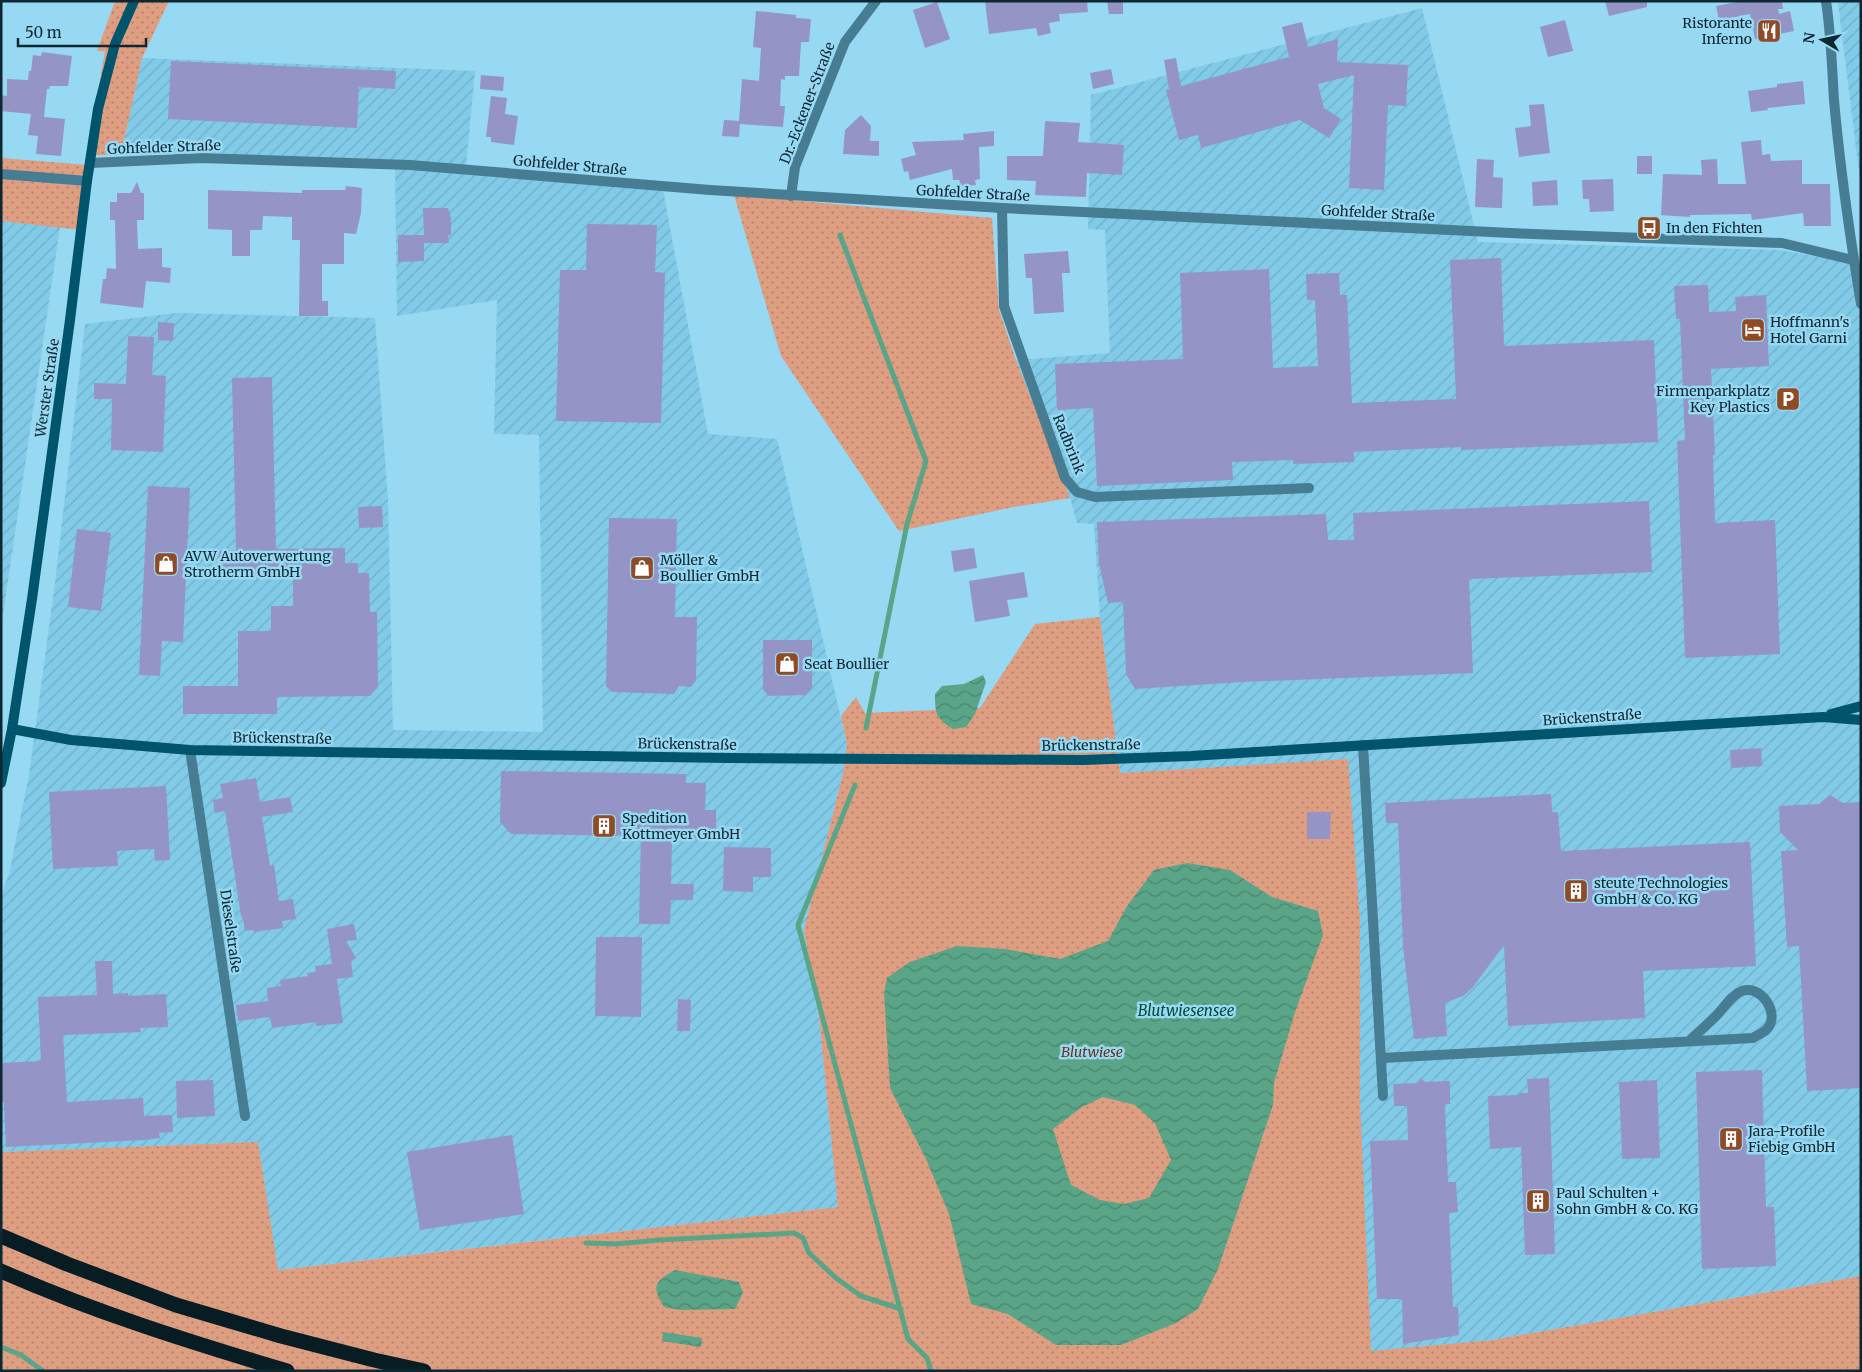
<svg xmlns="http://www.w3.org/2000/svg" width="1862" height="1372" font-family="Merriweather,serif">
  <style>
    .industrial { fill: url(#industrial-furrows) }
    .green { fill: url(#green-dots) }
    .water { fill: url(#water-waves); fill-rule: evenodd }
    .lines { fill: none; stroke-linecap: round; stroke-linejoin: round }
    .stream { stroke: #5aa587; stroke-width: 5 }
    .building { fill: #9594c7 }
    .street { stroke: #477d93; stroke-width: 10 }
    .secondary { stroke: #00556d; stroke-width: 10 }
    .highway { stroke: #081c24; stroke-width: 15 }
    .labels { text-anchor: middle; stroke-width: 5; stroke-linejoin: round; paint-order: stroke }
    .poi-label { font-size: 14px; fill: #0d2832; stroke: #97d8f2; text-anchor: start }
    .street-label { font-size: 14px; fill: #0d2832; stroke: #97d8f2 }
    .park-label { font-size: 14px; font-style: italic; fill: #6c3111; stroke: #97d8f2 }
    .water-label { font-size: 15px; font-style: italic; fill: #084934; stroke: #97d8f2 }
  </style>
  <defs>
    <pattern id="industrial-furrows" width="10" height="10" patternUnits="userSpaceOnUse" patternTransform="scale(1.25)"><rect width="10" height="10" fill="#82cbe8"/><path d="M-1 1l2-2M0 10L10 0M9 11l2-2" fill="none" stroke="#6faec7"/></pattern>
    <pattern id="green-dots" width="8" height="8" patternUnits="userSpaceOnUse" patternTransform="scale(1.25)"><rect width="8" height="8" fill="#de9e81"/><path d="M2 2h.1M6 6h.1" fill="none" stroke="#b2816a" stroke-width="1.8" stroke-linecap="round"/></pattern>
    <pattern id="water-waves" width="16" height="10" patternUnits="userSpaceOnUse" patternTransform="scale(1.25)"><rect width="16" height="10" fill="#5aa587"/><path d="M0 5q4-4 8 0t8 0" fill="none" stroke="#49866f"/></pattern>
  </defs>
  <rect width="100%" height="100%" fill="#97d8f2"/>
  <g class="industrial">
    <polygon points="1838,1 1861,1 1861,188 1839,11"/>
    <polygon points="1422,8 1478,242 1780,250 1856,264 1861,287 1861,1276 1492,1340 1274,1360 1348,760 1120,773 1100,617 1094,524 1077,523 1070,498 1016,360 1110,353 1105,230 1088,229 1091,95"/>
    <polygon points="142,58 475,71 466,166 662,184 708,434 777,439 847,745 843,773 804,930 819,1017 838,1207 277,1270 258,1142 1,1152 1,896 9,874 29,775 55,583 85,324 176,313 375,318 388,501 393,730 543,732 539,435 494,434 497,300 397,316 395,168 375,162 200,152 121,155"/>
    <polygon points="1,221 60,227 1,628"/>
  </g>
  <g class="green">
    <polygon points="115,1 169,1 142,58 121,155 87,155 105,51 97,51"/>
    <polygon points="1,158 88,165 81,230 1,221"/>
    <polygon points="734,195 992,218 999,310 1016,360 1070,498 1014,507 899,531 781,356"/>
    <polygon points="1100,617 1120,773 1348,759 1360,920 1360,1101 1371,1351 1492,1340 1861,1276 1861,1371 1,1371 1,1152 258,1142 278,1270 838,1207 819,1017 804,930 843,773 847,745 841,716 856,697 865,713 980,708 1035,624"/>
  </g>
  <g class="water">
    <path d="M983 675 986 682 975 714 966 727 953 729C936 718 935 714 935 694L942 686 964 684Z"/>
    <path d="M1187 863 1230 870 1272 897 1318 911 1323 935 1295 1012 1274 1083 1273 1105 1218 1269 1198 1309 1176 1323 1121 1345H1056L1008 1314 971 1304 949 1214 926 1159 890 1088 884 993 887 978 910 962 957 946 1005 949 1060 959 1108 941 1127 906 1154 870ZM1103 1097 1135 1105 1155 1123 1171 1160 1149 1198 1124 1204 1100 1200 1071 1185 1053 1129 1082 1107Z"/>
    <path d="M675 1270 739 1282 743 1293 735 1309 680 1310 664 1307C650 1285 656 1281 675 1270Z"/>
    <polygon points="663,1332 702,1338 701,1347 662,1341"/>
  </g>
  <g class="lines">
    <g class="stream">
      <polyline points="840,235 926,461 907,524 866,728"/>
      <polyline points="855,785 798,925 908,1339 927,1358 931,1371"/>
      <polyline points="586,1243 616,1244 659,1240 794,1233 803,1238 809,1253 836,1278 861,1296 901,1309"/>
      <polyline points="1,1347 21,1355 43,1371"/>
    </g>
  </g>
  <g class="building">
    <polygon points="985,1 1087,1 1088,12 1059,14 1060,21 1049,23 1051,33 1038,36 1036,28 989,34"/>
    <polygon points="1107,1 1123,1 1123,14 1109,14"/>
    <polygon points="1605,1 1647,1 1647,7 1609,16"/>
    <polygon points="1742,1 1782,1 1783,9 1778,9 1779,14 1790,11 1794,31 1755,39 1750,14 1719,20 1716,6"/>
    <polygon points="937,2 950,39 925,48 913,10"/>
    <polygon points="756,11 796,15 796,18 811,19 809,42 801,42 799,76 785,76 785,80 781,79 780,106 785,106 783,127 740,124 739,137 722,136 724,120 739,121 742,79 759,81 761,48 753,47"/>
    <polygon points="1565,20 1573,51 1548,57 1540,27"/>
    <polygon points="1302,22 1308,47 1338,39 1337,62 1408,65 1406,106 1388,105 1384,190 1349,188 1354,75 1318,84 1324,108 1341,119 1329,138 1300,120 1201,148 1198,135 1179,140 1166,90 1169,89 1164,60 1176,58 1181,86 1289,57 1282,27"/>
    <polygon points="42,52 72,56 68,86 50,86 49,89 47,89 44,117 65,119 61,156 36,154 38,136 28,135 31,114 1,111 1,95 7,96 7,79 28,80 29,71 31,71 33,55 41,56"/>
    <polygon points="171,61 396,71 395,89 359,87 357,128 168,119"/>
    <polygon points="1111,69 1114,84 1093,89 1090,73"/>
    <polygon points="481,75 504,77 503,91 480,89"/>
    <polygon points="1803,81 1805,104 1767,108 1768,110 1751,112 1748,91 1777,87 1777,84"/>
    <polygon points="491,96 507,98 505,114 518,116 514,145 491,142 491,137 486,137"/>
    <polygon points="1544,104 1550,153 1519,157 1515,128 1531,126 1529,105"/>
    <polygon points="861,115 871,126 870,141 879,141 879,156 843,154 845,130"/>
    <polygon points="1045,121 1080,123 1078,142 1124,145 1122,175 1087,173 1086,197 1035,195 1036,181 1007,180 1007,156 1043,156"/>
    <polygon points="994,131 994,146 979,147 980,179 975,180 976,185 962,186 959,180 953,180 952,169 910,180 908,171 904,172 901,159 916,155 912,142 964,140 963,134"/>
    <polygon points="1761,140 1762,155 1770,154 1771,161 1802,160 1802,184 1830,184 1831,226 1804,226 1803,213 1752,220 1751,214 1690,215 1690,217 1661,215 1663,174 1702,175 1701,160 1717,159 1718,184 1746,184 1741,142"/>
    <rect x="1637" y="156" width="15" height="18"/>
    <polygon points="1477,159 1494,160 1493,177 1503,178 1502,208 1475,207"/>
    <polygon points="1613,179 1614,211 1590,212 1589,199 1583,199 1582,180"/>
    <polygon points="1557,180 1558,205 1533,206 1532,182"/>
    <polygon points="137,182 141,193 144,193 144,220 137,220 138,249 162,248 162,267 171,268 170,283 146,281 143,308 100,303 103,279 106,279 107,268 116,269 115,220 110,220 110,202 117,202 117,193 131,193"/>
    <polygon points="346,186 362,188 361,213 356,234 344,233 344,264 322,264 322,301 328,301 328,316 299,316 300,240 292,240 292,217 263,216 262,230 250,230 250,256 232,256 232,230 208,229 208,190 302,193 302,190 345,190"/>
    <polygon points="423,208 448,208 451,218 451,235 448,235 449,243 424,243 424,261 398,262 398,235 424,235"/>
    <polygon points="587,224 657,225 655,272 665,273 661,423 556,421 560,270 586,270"/>
    <polygon points="1068,251 1070,273 1062,273 1064,312 1034,314 1032,278 1026,278 1024,254"/>
    <polygon points="1501,258 1504,346 1654,340 1658,442 1461,450 1461,447 1354,452 1354,462 1293,464 1293,460 1232,462 1233,480 1097,486 1093,408 1057,410 1055,364 1183,359 1180,273 1269,269 1273,368 1318,366 1315,300 1307,300 1306,274 1339,273 1340,295 1347,295 1352,403 1456,399 1450,260"/>
    <polygon points="1708,285 1709,312 1736,311 1735,297 1766,295 1769,366 1711,369 1715,455 1713,455 1715,523 1775,520 1780,654 1685,658 1677,441 1685,440 1680,319 1676,319 1674,286"/>
    <polygon points="158,322 174,323 173,341 158,340"/>
    <polygon points="128,336 154,337 152,375 166,376 163,452 111,450 112,399 94,399 94,383 126,384"/>
    <polygon points="272,377 276,549 345,548 345,563 358,563 358,573 369,573 370,612 377,612 378,687 370,696 277,697 277,714 183,714 183,686 238,686 238,631 271,631 271,606 293,606 293,575 220,577 219,551 236,550 232,378"/>
    <polygon points="148,486 190,488 183,642 162,641 160,676 139,675"/>
    <polygon points="1649,501 1652,572 1469,579 1473,673 1242,682 1135,689 1126,674 1123,602 1108,603 1099,564 1097,522 1326,514 1328,540 1354,540 1353,513"/>
    <polygon points="382,506 383,527 359,528 358,507"/>
    <polygon points="609,518 677,519 675,617 697,617 696,680 691,687 679,686 674,694 612,692 606,686"/>
    <polygon points="77,529 111,533 101,611 68,607"/>
    <polygon points="974,548 977,568 954,572 951,551"/>
    <polygon points="1024,572 1028,597 1007,600 1010,616 975,622 969,581"/>
    <polygon points="763,640 812,640 812,688 806,695 769,696 763,690"/>
    <polygon points="1761,748 1762,766 1731,768 1730,750"/>
    <polygon points="501,771 686,774 686,783 706,783 705,810 716,810 716,839 672,838 671,884 694,884 693,900 671,900 670,924 639,924 641,836 511,834 500,822"/>
    <polygon points="256,778 260,802 290,797 293,812 262,817 270,866 274,865 279,901 293,899 296,919 282,921 283,928 254,932 253,930 245,931 243,919 241,916 225,811 215,813 213,800 223,798 220,784"/>
    <polygon points="166,786 170,860 155,861 154,849 117,851 118,866 53,869 49,792"/>
    <polygon points="1551,794 1552,812 1558,812 1561,851 1750,842 1756,966 1643,971 1645,1018 1508,1026 1504,945 1473,987 1463,996 1445,1003 1447,1036 1414,1039 1403,947 1398,823 1386,823 1385,803"/>
    <polygon points="1830,795 1843,803 1861,802 1861,1088 1807,1091 1799,946 1787,947 1781,851 1798,850 1780,832 1779,806 1819,804"/>
    <polygon points="1307,812 1331,812 1330,839 1307,839"/>
    <polygon points="724,847 771,848 771,877 753,877 753,892 723,891"/>
    <polygon points="354,924 357,940 346,941 356,958 351,961 353,977 337,979 343,1023 316,1026 316,1022 272,1028 270,1017 238,1021 236,1005 268,1001 267,988 281,986 280,980 308,976 307,973 316,972 315,966 332,964 327,929"/>
    <polygon points="596,937 642,937 641,1017 595,1016"/>
    <polygon points="95,961 112,961 113,994 128,993 128,996 166,994 168,1027 140,1028 141,1032 63,1035 67,1102 143,1098 144,1116 172,1115 173,1132 159,1133 160,1138 145,1140 6,1147 4,1102 1,1103 1,1063 41,1061 38,997 97,995"/>
    <polygon points="678,999 691,1000 690,1031 677,1031"/>
    <polygon points="1762,1070 1766,1207 1774,1207 1776,1266 1702,1269 1696,1072"/>
    <polygon points="1421,1078 1425,1082 1450,1081 1450,1104 1445,1104 1448,1182 1456,1182 1458,1212 1449,1213 1453,1307 1458,1307 1459,1335 1403,1344 1402,1299 1377,1299 1370,1141 1408,1140 1407,1106 1394,1106 1393,1084 1418,1083"/>
    <polygon points="1549,1078 1555,1254 1525,1255 1521,1147 1490,1149 1488,1096 1519,1095 1519,1093 1528,1093 1527,1079"/>
    <polygon points="213,1080 215,1116 177,1118 176,1081"/>
    <polygon points="1657,1080 1660,1158 1622,1159 1619,1082"/>
    <polygon points="512,1135 524,1214 420,1230 407,1152"/>
  </g>
  <g class="lines">
    <g class="street">
      <path d="M1826 1C1831 34 1832 67 1834 100 1840 168 1850 237 1861 304"/>
      <polyline points="91,163 201,158 410,165 710,190 1002,208 1533,234 1782,243 1853,260"/>
      <polyline points="1,174 87,181"/>
      <polyline points="791,196 795,167 845,42 876,1"/>
      <polyline points="1002,208 1004,306 1065,478 1077,492 1095,497 1309,488"/>
      <polyline points="1363,745 1383,1096"/>
      <polyline points="190,750 245,1116"/>
      <path d="M1382 1058 1753 1038C1757 1035 1764 1033 1767 1029 1781 1014 1761 984 1742 991 1731 995 1724 1008 1716 1016 1708 1024 1699 1032 1690 1040"/>
    </g>
    <g class="secondary">
      <polyline points="1831,714 1861,706"/>
      <polyline points="12,729 71,740 190,750 729,758 1083,760 1191,756 1823,717 1861,720"/>
      <polyline points="1,783 12,729 32,599 70,320 87,181 98,109 115,44 134,1"/>
    </g>
    <g class="highway">
      <polyline points="1,1236 67,1264 176,1305 281,1336 374,1360 424,1371"/>
      <path d="M1 1271C94 1312 190 1342 287 1371"/>
    </g>
  </g>
  <defs>
    <symbol id="restaurant-square" viewBox="-11 -11 22 22"><rect x="-9" y="-9" width="18" height="18" rx="4" fill="#914a26" stroke="#97d8f2"/><path d="M-5-6h1v4h1v-4h1v4h1v-4h1v5L-1.5 .5V6h-2V.5L-5-1ZM5-6V6H3V1.5H1.5Q1.5-4 5-6Z" fill="#fff"/></symbol>
    <symbol id="bus-square" viewBox="-11 -11 22 22"><rect x="-9" y="-9" width="18" height="18" rx="4" fill="#914a26" stroke="#97d8f2"/><path d="M-5-6H5V4H4V6H2V4H-2V6H-4V4H-5ZM-3.5-4V0h7V-4ZM-3.5 1.2v1.5H-2V1.2ZM2 1.2v1.5H3.5V1.2Z" fill="#fff"/></symbol>
    <symbol id="hotel-square" viewBox="-11 -11 22 22"><rect x="-9" y="-9" width="18" height="18" rx="4" fill="#914a26" stroke="#97d8f2"/><path d="M-6-4.5h1.5V1H6V5H4.5V3h-9V5H-6ZM-4 0a1.8 1.8 0 1 1 3.6 0ZM.5 0V-2.5h3Q6-2.5 6 0Z" fill="#fff"/></symbol>
    <symbol id="parking-square" viewBox="-11 -11 22 22"><rect x="-9" y="-9" width="18" height="18" rx="4" fill="#914a26" stroke="#97d8f2"/><path d="M-3.5-5.5H1a3.5 3.5 0 0 1 0 7H-1V5.5H-3.5ZM-1-3.4V-.6H.8a1.4 1.4 0 0 0 0-2.8Z" fill="#fff"/></symbol>
    <symbol id="shop-square" viewBox="-11 -11 22 22"><rect x="-9" y="-9" width="18" height="18" rx="4" fill="#914a26" stroke="#97d8f2"/><path d="M-5-2.5h2.3a2.7 3.5 0 0 1 5.4 0H5L5.5 6h-11ZM-1.5-2.5h3a1.5 2.3 0 0 0-3 0Z" fill="#fff"/></symbol>
    <symbol id="building-square" viewBox="-11 -11 22 22"><rect x="-9" y="-9" width="18" height="18" rx="4" fill="#914a26" stroke="#97d8f2"/><path d="M-4-6H4V6H1V3H-1V6H-4ZM-2.5-4.3h1.7v1.8h-1.7ZM.8-4.3h1.7v1.8H.8ZM-2.5-1h1.7V.8h-1.7ZM.8-1h1.7V.8H.8Z" fill="#fff"/></symbol>
  </defs>
  <g fill-rule="evenodd">
    <use href="#restaurant-square" x="1755" y="17" width="28" height="28"/>
    <use href="#bus-square" x="1635" y="214" width="28" height="28"/>
    <use href="#hotel-square" x="1739" y="316" width="28" height="28"/>
    <use href="#parking-square" x="1774" y="385" width="28" height="28"/>
    <use href="#shop-square" x="152" y="550" width="28" height="28"/>
    <use href="#shop-square" x="628" y="554" width="28" height="28"/>
    <use href="#shop-square" x="773" y="650" width="28" height="28"/>
    <use href="#building-square" x="590" y="812" width="28" height="28"/>
    <use href="#building-square" x="1562" y="877" width="28" height="28"/>
    <use href="#building-square" x="1717" y="1125" width="28" height="28"/>
    <use href="#building-square" x="1524" y="1187" width="28" height="28"/>
  </g>
  <g class="labels">
    <g class="poi-label">
      <text x="1752" y="28" text-anchor="end">Ristorante<tspan x="1752" dy="16">Inferno</tspan></text>
      <text x="1666" y="233">In den Fichten</text>
      <text x="1770" y="327">Hoffmann's<tspan x="1770" dy="16">Hotel Garni</tspan></text>
      <text x="1770" y="396" text-anchor="end">Firmenparkplatz<tspan x="1770" dy="16">Key Plastics</tspan></text>
      <text x="184" y="561">AVW Autoverwertung<tspan x="184" dy="16">Strotherm GmbH</tspan></text>
      <text x="660" y="565">Möller &amp;<tspan x="660" dy="16">Boullier GmbH</tspan></text>
      <text x="804" y="669">Seat Boullier</text>
      <text x="622" y="823">Spedition<tspan x="622" dy="16">Kottmeyer GmbH</tspan></text>
      <text x="1594" y="888">steute Technologies<tspan x="1594" dy="16">GmbH &amp; Co. KG</tspan></text>
      <text x="1748" y="1136">Jara-Profile<tspan x="1748" dy="16">Fiebig GmbH</tspan></text>
      <text x="1556" y="1198">Paul Schulten +<tspan x="1556" dy="16">Sohn GmbH &amp; Co. KG</tspan></text>
    </g>
    <g class="street-label">
      <text transform="translate(807 103) rotate(-69)" y="5">Dr.-Eckener-Straße</text>
      <text transform="translate(164 147) rotate(-2)" y="5">Gohfelder Straße</text>
      <text transform="translate(570 165) rotate(5)" y="5">Gohfelder Straße</text>
      <text transform="translate(973 193) rotate(3)" y="5">Gohfelder Straße</text>
      <text transform="translate(1378 213) rotate(3)" y="5">Gohfelder Straße</text>
      <text transform="translate(47 388) rotate(-82)" y="5">Werster Straße</text>
      <text transform="translate(1069 444) rotate(68)" y="5">Radbrink</text>
      <text transform="translate(1592 717) rotate(-4)" y="5">Brückenstraße</text>
      <text transform="translate(282 738) rotate(1)" y="5">Brückenstraße</text>
      <text transform="translate(687 744) rotate(1)" y="5">Brückenstraße</text>
      <text transform="translate(1091 745) rotate(-1)" y="5">Brückenstraße</text>
      <text transform="translate(231 931) rotate(82)" y="5">Dieselstraße</text>
    </g>
    <g class="park-label">
      <text x="1092" y="1057">Blutwiese</text>
    </g>
    <g class="water-label">
      <text x="1186" y="1016">Blutwiesensee</text>
    </g>
  </g>
  <rect width="1862" height="1372" fill="none" stroke="#0d2832" stroke-width="5"/>
  <g transform="translate(1822 40) rotate(279)" stroke="#97d8f2" stroke-width="4" paint-order="stroke">
  <path d="M0-4L9 19L0 12L-9 19Z" fill="#0d2832"/>
  <text y="-8" font-size="14" font-weight="bold" text-anchor="middle" fill="#0d2832">N</text>
  </g>
  <path d="M18 38v8h128v-8" fill="none" stroke="#0d2832" stroke-width="2.5"/>
  <text x="25" y="38" font-size="15" fill="#0d2832" stroke="#97d8f2" stroke-width="4" paint-order="stroke">50 m</text>
</svg>
